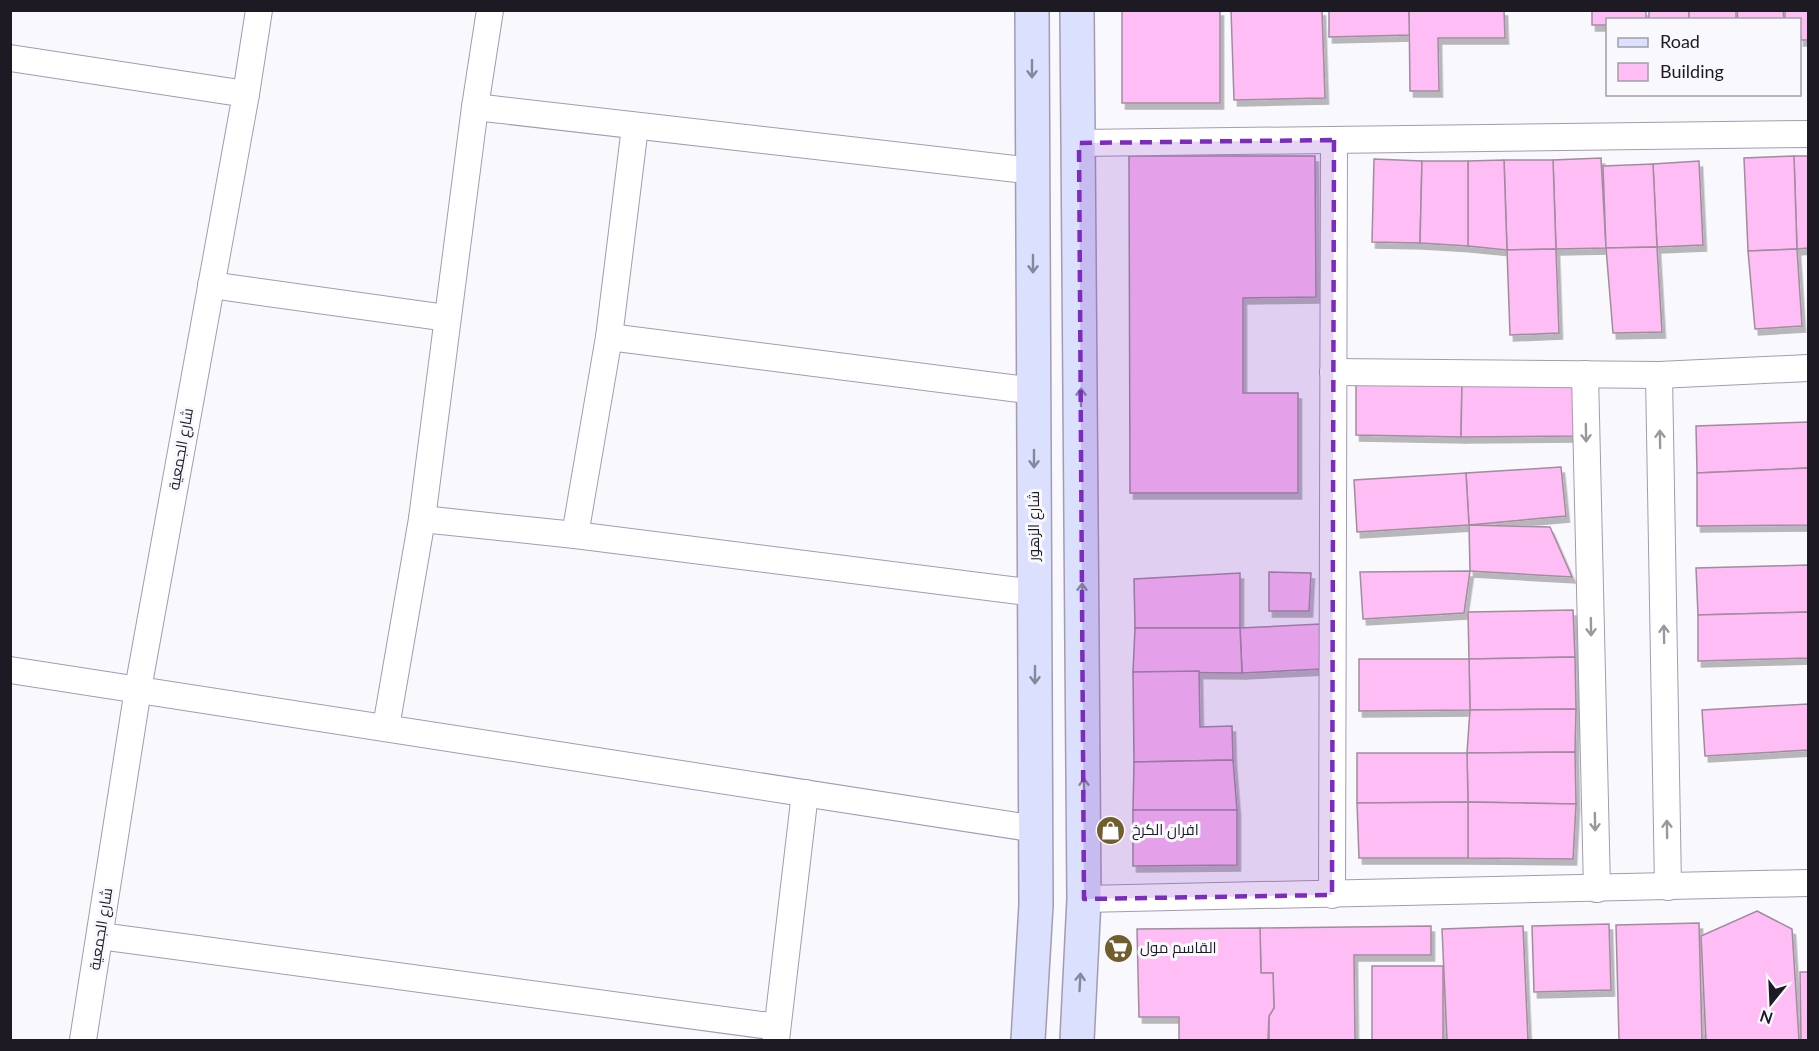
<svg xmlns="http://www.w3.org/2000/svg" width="1819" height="1051" font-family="Lato,Cairo,sans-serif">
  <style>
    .building { fill: #febdf4; stroke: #a18c9e; stroke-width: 1.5; filter: url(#shadow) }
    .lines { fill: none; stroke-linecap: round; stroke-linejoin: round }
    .minor-casing { stroke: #a39bb3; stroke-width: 28 }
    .secondary-casing { stroke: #a39bb3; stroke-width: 36 }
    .minor { stroke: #fff; stroke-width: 26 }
    .secondary { stroke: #dae0fd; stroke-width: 33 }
    .oneway { stroke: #85879b }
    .oneway2 { stroke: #99989c }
    .marked { fill: #7b2cbf; fill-opacity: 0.2; stroke: #7b2cbf; stroke-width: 4.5; stroke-dasharray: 12 8; stroke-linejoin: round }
    .labels { text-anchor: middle; stroke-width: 6; stroke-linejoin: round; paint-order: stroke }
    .street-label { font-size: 15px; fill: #1d1a23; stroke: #f9f8fd }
    .poi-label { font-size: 15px; fill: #1d1a23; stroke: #f9f8fd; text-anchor: start }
  </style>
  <defs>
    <filter id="shadow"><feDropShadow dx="3.5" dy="6" stdDeviation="0" flood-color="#0004"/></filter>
  </defs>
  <rect width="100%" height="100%" fill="#f9f8fd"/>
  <g class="building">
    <rect x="1122" y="10" width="98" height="93"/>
    <polygon points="1231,10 1322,10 1325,98 1234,100"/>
    <polygon points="1329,10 1409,10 1410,35 1329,37"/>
    <polygon points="1409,10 1504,10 1505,38 1438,38 1439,91 1410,91"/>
    <polygon points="1592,10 1646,10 1646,20 1608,20 1608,25 1592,25"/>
    <rect x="1649" y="10" width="40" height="10"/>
    <rect x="1689" y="10" width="47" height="10"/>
    <polygon points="1737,10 1783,10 1784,20 1738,20"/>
    <polygon points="1785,10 1808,10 1808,40 1800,40 1800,20 1785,20"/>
    <polygon points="1129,156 1315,156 1316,297 1243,298 1243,393 1298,393 1298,493 1130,493"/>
    <polygon points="1794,156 1808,156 1808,248 1797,249"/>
    <polygon points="1794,156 1797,249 1748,251 1744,158"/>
    <polygon points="1601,158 1606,248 1556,249 1553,160"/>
    <polygon points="1374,159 1422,161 1420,243 1372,242"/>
    <polygon points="1504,160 1553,160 1556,249 1507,250"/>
    <polygon points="1504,160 1507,250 1468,246 1468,161"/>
    <polygon points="1422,161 1468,161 1468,246 1420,243"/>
    <polygon points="1699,161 1703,245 1657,247 1653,164"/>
    <polygon points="1653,164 1657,247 1606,248 1603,166"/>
    <polygon points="1657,247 1662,332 1613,333 1606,248"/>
    <polygon points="1556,249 1559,333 1510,335 1507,250"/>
    <polygon points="1797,249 1802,326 1755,329 1748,251"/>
    <polygon points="1356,380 1462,382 1461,437 1356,435"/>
    <polygon points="1462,382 1575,383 1575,436 1461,437"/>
    <polygon points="1808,422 1808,468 1697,473 1696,426"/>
    <polygon points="1561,467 1566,516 1469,525 1466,473"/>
    <polygon points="1808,468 1808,525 1697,526 1697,473"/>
    <polygon points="1466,473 1469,525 1357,532 1354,480"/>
    <polygon points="1469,525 1550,527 1572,577 1470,571"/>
    <polygon points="1808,565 1808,612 1698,615 1696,568"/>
    <polygon points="1470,571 1464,613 1363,619 1360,572"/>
    <polygon points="1269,572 1311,573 1309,611 1269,611"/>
    <polygon points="1240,573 1240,628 1135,628 1134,579"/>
    <polygon points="1573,610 1575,657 1469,659 1468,612"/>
    <polygon points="1808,612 1808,658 1698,661 1698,615"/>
    <polygon points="1320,624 1322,669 1242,673 1240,628"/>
    <polygon points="1135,628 1240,628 1242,673 1133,672"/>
    <polygon points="1575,657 1576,709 1470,710 1469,659"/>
    <polygon points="1359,659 1469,659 1470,710 1359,711"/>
    <polygon points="1199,671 1200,727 1232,726 1233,760 1134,762 1133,672"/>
    <polygon points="1808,704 1808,750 1705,756 1702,710"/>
    <polygon points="1576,709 1575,752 1467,753 1470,710"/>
    <polygon points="1575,752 1576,804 1468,802 1467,753"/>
    <polygon points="1357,753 1467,753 1468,802 1357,803"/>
    <polygon points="1233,760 1237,810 1133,810 1134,762"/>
    <polygon points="1468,802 1576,804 1573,859 1468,858"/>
    <polygon points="1468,802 1468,858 1359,858 1357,803"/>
    <polygon points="1133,810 1237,810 1237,865 1133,866"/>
    <polygon points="1757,911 1792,929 1799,1040 1706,1040 1701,936"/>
    <polygon points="1699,923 1702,1040 1619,1040 1616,925"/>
    <polygon points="1609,924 1611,990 1534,992 1532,926"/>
    <polygon points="1431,926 1431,955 1354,955 1355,1040 1269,1040 1269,1016 1274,1008 1273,973 1261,973 1260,928"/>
    <polygon points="1523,926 1528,1040 1447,1040 1442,929"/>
    <polygon points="1260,928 1261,973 1273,973 1274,1008 1269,1016 1268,1040 1179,1040 1179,1017 1139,1017 1137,929"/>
    <rect x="1372" y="966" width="71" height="74"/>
    <polygon points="1800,972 1808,972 1808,1040 1801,1040"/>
  </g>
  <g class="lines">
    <defs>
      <g id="minor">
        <polyline points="10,58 246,94"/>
        <polyline points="475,107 1033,171"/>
        <polyline points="1079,143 1808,134"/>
        <polyline points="211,285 447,318"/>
        <polyline points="609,337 1034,391"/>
        <polyline points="1333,372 1659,375 1808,368"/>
        <polyline points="1585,374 1597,889"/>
        <polyline points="1659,375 1668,887"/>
        <polyline points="422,519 575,535 1035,593"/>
        <polyline points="575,535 609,337 635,127"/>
        <polyline points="10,670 1036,829"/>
        <polyline points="386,727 422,519 475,107 490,10"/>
        <polyline points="1332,895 1334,140"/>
        <polyline points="1084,899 1808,883"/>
        <polyline points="100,936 777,1027"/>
        <polyline points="83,1040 138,689 246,94 259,10"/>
        <polyline points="776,1040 805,793"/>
      </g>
      <g id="secondary">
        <polyline points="1028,1040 1036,905 1032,10"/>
        <polyline points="1077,1040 1084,899 1077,10"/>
      </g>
    </defs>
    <use href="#minor" class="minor-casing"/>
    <use href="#secondary" class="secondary-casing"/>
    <use href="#minor" class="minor"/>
    <use href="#secondary" class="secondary"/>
  </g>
  <defs><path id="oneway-shaft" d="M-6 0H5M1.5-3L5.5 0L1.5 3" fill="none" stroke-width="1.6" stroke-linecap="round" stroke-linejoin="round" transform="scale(1.5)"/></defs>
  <g class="oneway">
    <use href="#oneway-shaft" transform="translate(1032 69) rotate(90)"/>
    <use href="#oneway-shaft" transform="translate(1033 264) rotate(90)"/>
    <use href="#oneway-shaft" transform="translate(1081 397) rotate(-90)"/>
    <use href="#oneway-shaft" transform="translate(1034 459) rotate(90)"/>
    <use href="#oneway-shaft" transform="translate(1082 592) rotate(-90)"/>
    <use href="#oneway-shaft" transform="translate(1035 675) rotate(90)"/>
    <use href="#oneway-shaft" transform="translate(1084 787) rotate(-90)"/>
    <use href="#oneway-shaft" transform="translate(1080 982) rotate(-87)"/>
  </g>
  <g class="oneway2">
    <use href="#oneway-shaft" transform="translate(1586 433) rotate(89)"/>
    <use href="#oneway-shaft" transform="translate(1660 439) rotate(-91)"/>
    <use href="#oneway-shaft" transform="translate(1591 627) rotate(89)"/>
    <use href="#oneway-shaft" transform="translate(1664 634) rotate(-91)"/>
    <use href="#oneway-shaft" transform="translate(1595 822) rotate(89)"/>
    <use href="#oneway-shaft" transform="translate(1667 829) rotate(-91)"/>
  </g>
  <path class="marked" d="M1334 140 1332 895 1084 899 1079 143Z"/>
  <defs>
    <symbol id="shop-disc" viewBox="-11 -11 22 22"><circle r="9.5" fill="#705f2d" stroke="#f9f8fd"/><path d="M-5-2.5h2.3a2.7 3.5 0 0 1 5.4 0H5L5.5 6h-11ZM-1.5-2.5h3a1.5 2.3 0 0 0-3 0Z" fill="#fff"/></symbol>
    <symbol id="supermarket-disc" viewBox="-11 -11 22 22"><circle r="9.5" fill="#705f2d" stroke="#f9f8fd"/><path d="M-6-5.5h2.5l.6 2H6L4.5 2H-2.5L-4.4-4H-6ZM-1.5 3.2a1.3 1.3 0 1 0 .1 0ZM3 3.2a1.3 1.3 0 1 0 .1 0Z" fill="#fff"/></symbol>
  </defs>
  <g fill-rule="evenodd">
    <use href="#shop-disc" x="1094" y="814" width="33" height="33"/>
    <use href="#supermarket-disc" x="1102" y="932" width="33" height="33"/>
  </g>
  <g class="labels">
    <g class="street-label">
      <text transform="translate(181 449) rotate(-80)" y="5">شارع الجمعية</text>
      <text transform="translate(1034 526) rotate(-90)" y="5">شارع الزهور</text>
      <text transform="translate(101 929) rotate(-81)" y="5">شارع الجمعية</text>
    </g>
    <g class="poi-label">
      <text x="1132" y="835">افران الكرخ</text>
      <text x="1140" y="953">القاسم مول</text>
    </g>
  </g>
  <rect width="1819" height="1051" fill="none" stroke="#1d1a23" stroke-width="24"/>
  <rect x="1606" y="18" width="195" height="78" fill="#f9f8fd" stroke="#a19fa6" stroke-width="1.5"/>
  <rect x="1618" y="38" width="30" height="9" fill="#dae0fd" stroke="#a19fa6" stroke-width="1.5"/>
  <text x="1660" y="48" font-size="18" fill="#1d1a23">Road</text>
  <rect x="1618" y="63" width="30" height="18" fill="#febdf4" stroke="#a19fa6" stroke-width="1.5"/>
  <text x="1660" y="78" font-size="18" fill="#1d1a23">Building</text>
  <g transform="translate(1771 1003) rotate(198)" stroke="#f9f8fd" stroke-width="4.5" paint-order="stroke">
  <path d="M0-4.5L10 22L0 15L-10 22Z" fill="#1d1a23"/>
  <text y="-9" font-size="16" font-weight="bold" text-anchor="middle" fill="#1d1a23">N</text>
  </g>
</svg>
